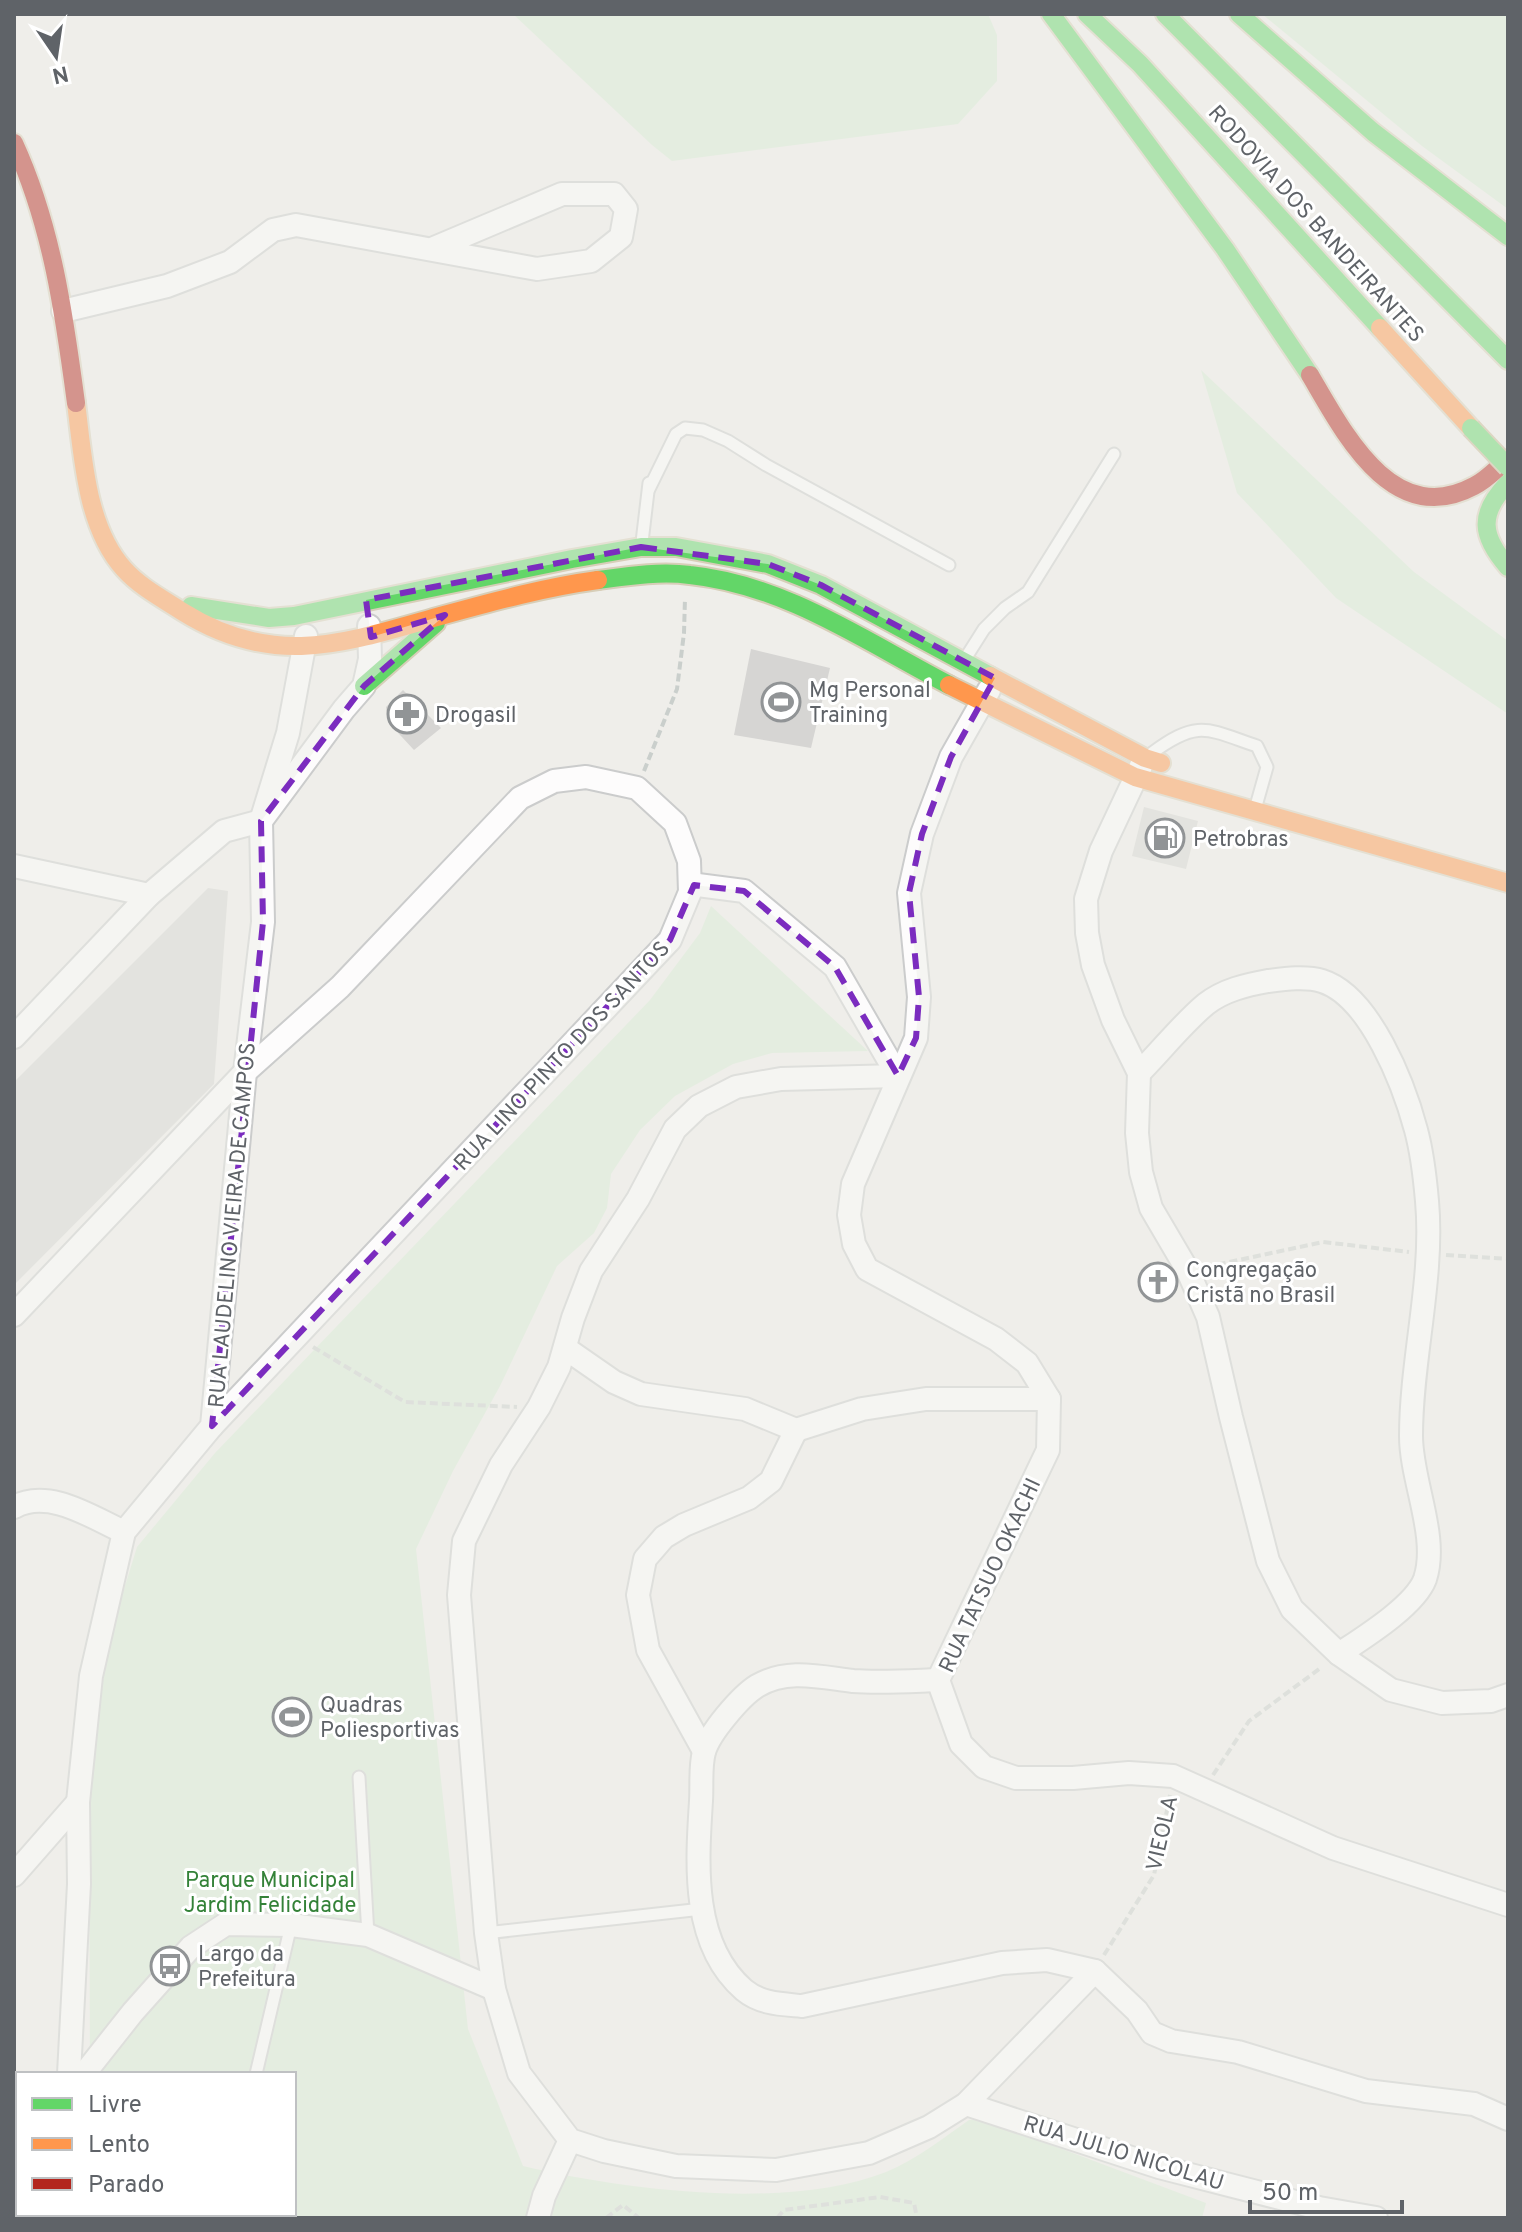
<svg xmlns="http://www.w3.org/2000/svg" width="1522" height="2232" font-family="Overpass,sans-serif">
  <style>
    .green { fill: #d8ebd6 }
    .building { fill: #d6d5d3 }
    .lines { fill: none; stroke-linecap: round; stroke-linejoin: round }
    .lane-casing { stroke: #cbcccc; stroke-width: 15 }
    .street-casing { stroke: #cbcccc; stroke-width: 26 }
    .fast-casing { stroke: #d7ceb8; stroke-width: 22 }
    .slow-casing { stroke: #d7ceb8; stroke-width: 22 }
    .jam-casing { stroke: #d7ceb8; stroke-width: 22 }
    .path { stroke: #cacfcc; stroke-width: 4; stroke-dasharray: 8 4; stroke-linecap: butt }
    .lane { stroke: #fdfcfc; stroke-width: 11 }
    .street { stroke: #fdfcfc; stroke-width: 22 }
    .fast { stroke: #63d668; stroke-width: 18 }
    .slow { stroke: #ff974d; stroke-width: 18 }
    .jam { stroke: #b3261e; stroke-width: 18 }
    .fast-bridge-casing { stroke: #c8b996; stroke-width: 22; stroke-linecap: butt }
    .fast-bridge { stroke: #63d668; stroke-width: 18 }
    .marked { fill: none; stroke: #7b2cbf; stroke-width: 6; stroke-dasharray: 16 10; stroke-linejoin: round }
    .labels { text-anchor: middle; stroke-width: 6; stroke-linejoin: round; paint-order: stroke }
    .street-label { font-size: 22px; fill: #5f6368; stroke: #fff }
    .poi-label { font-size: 22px; fill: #5f6368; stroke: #fff; text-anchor: start }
    .park-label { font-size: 22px; fill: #348238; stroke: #fff }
  </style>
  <rect width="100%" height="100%" fill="#efeeea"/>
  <g class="green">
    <polygon points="513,14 988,14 997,35 997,81 958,124 672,161 652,145"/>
    <polygon points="1262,14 1508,14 1508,209 1422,146"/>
    <polygon points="1201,370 1414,572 1508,641 1508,714 1336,598 1237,493"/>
    <path d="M711 906 868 1051 772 1053 733 1064 675 1096 640 1130 611 1174 607 1208 594 1233 557 1266 500 1386 453 1471 416 1549 468 2029 523 2166C624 2190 788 2211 886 2172 916 2160 943 2138 969 2120L982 2119 1206 2203 1202 2218H39L41 2214H294V2074H90L89 1765 112 1628 137 1547 215 1453 650 1000 700 933Z"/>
  </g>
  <g class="building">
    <polygon points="751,649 830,668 811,748 734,735"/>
    <polygon points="403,690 441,728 414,750 388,722 386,707"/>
    <polygon points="1144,807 1198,821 1186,869 1132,856"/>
    <polygon points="208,888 228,891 214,1084 14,1285 14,1082"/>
  </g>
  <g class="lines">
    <defs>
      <g id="lane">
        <polyline points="649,489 676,434 685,428 703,430 728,441 766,465 949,565"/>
        <polyline points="642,542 649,483"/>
        <polyline points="965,659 984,629 1005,608 1028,592 1114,454"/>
        <path d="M1152 753C1198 719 1207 729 1257 746L1267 767 1256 806"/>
        <polyline points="359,1777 368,1935"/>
        <polyline points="486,1933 702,1909"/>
        <polyline points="256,2074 291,1925"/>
      </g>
      <g id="street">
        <polyline points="63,311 167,286 230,262 273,230 296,225 537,269 591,261 621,237 626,209 614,194 562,194 432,249"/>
        <polyline points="989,690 951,757 922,834 909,893 919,997 916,1038 853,1184 849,1215 854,1244 867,1269 996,1339 1027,1363 1049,1399 1048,1450 938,1680 961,1744 984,1767 1016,1778 1073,1778 1129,1773 1173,1776 1333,1848 1508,1905"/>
        <polyline points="1141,766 1101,851 1086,899 1087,933 1093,965 1113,1020 1139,1073 1137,1133 1141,1172 1151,1208 1188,1271 1208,1317 1231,1417 1268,1561 1292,1609 1339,1654 1391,1690 1442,1703 1491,1701 1508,1695"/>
        <polyline points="14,866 149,895"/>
        <polyline points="690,884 744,891 835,967 898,1076"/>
        <polyline points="14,1037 149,895 224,831 261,821 344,709 364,686 370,659 369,626"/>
        <path d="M1139 1073C1161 1051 1182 1024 1206 1004 1224 990 1246 985 1268 981 1284 979 1306 976 1322 981 1370 996 1404 1085 1416 1130 1422 1152 1425 1178 1427 1201 1434 1278 1411 1359 1411 1436 1411 1481 1439 1537 1425 1579 1415 1606 1363 1638 1339 1654"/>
        <polyline points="898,1076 781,1079 736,1087 699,1106 675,1129 638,1199 591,1271 573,1318 559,1367 539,1407 501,1465 464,1541 459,1595 486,1933 494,1989 519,2073 570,2140 604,2151 676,2166 776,2170 869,2153 929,2127 966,2104 1095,1971"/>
        <polyline points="14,1315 245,1072 340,987 520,798 554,781 586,777 637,788 675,823 689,861 690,892 670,940 212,1426"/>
        <polyline points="565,1348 614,1382 641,1394 745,1409 796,1430"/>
        <polyline points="796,1430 862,1409 926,1399 1049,1399"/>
        <path d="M14 1507C49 1488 91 1517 124 1532"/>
        <path d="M938 1680C910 1681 881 1683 853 1681 820 1677 787 1668 757 1686 741 1696 709 1733 704 1752 700 1766 702 1785 701 1801 697 1864 691 1944 744 1990 761 2004 781 2004 802 2006L1002 1963 1047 1960 1095 1971 1137 2011 1152 2033 1171 2041 1238 2052 1366 2091 1474 2104 1508 2119"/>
        <polyline points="704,1751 648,1650 638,1595 645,1559 664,1537 684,1525 749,1498 771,1481 796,1430"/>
        <polyline points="14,1875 78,1802"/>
        <polyline points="69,2074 79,1884 78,1802 91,1676 124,1532 212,1426 245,1072 263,922 261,821 288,733 306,636"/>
        <polyline points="84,2074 133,2012 191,1947 226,1924 291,1925 368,1935 494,1989"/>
        <polyline points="966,2104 1159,2167 1319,2208 1376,2218"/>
        <polyline points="14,2139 18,2136"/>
        <polyline points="23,2218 25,2214"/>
        <polyline points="538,2218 544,2196 570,2140"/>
      </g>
      <g id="fast">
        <polyline points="1051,14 1225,249 1310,375"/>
        <polyline points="1087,14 1140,64 1380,328"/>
        <polyline points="1165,14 1508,360"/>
        <polyline points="1239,14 1373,132 1508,236"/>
        <path d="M1508 483C1478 514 1481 536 1508 567"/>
        <path d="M598 580C628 576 660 571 690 575 786 585 866 642 949 685"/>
        <polyline points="191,606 269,618 294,616 572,559 641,547 676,547 768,564 821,585 990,676"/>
        <polyline points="364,686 436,623"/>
      </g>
      <g id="slow">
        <polyline points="1380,328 1471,428"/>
        <path d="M76 403C83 456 86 527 124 569 140 587 163 599 183 612 276 670 347 642 444 615 495 601 546 587 598 580"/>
        <polyline points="990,676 1145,758 1161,763"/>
        <polyline points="949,685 1135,777 1508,883"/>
      </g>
      <g id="jam">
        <path d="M14 143C52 226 64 313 76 403"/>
        <path d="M1310 375C1343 431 1392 530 1474 486 1487 480 1497 468 1508 459"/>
      </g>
    </defs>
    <use href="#lane" class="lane-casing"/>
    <use href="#street" class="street-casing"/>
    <use href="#fast" class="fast-casing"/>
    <use href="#slow" class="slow-casing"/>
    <use href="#jam" class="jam-casing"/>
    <g class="path">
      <polyline points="644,771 677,689 684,633 685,598"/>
      <polyline points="1446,1255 1508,1259"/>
      <polyline points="1206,1267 1323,1242 1409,1252"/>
      <polyline points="313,1347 405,1402 517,1407"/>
      <polyline points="1213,1775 1249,1721 1322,1667"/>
      <polyline points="1104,1955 1154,1875 1170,1795"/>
      <polyline points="606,2218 623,2205 639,2218"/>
      <polyline points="777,2218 784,2210 880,2197 914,2203 917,2218"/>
    </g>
    <use href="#lane" class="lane"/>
    <use href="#street" class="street"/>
    <use href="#fast" class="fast"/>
    <use href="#slow" class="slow"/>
    <use href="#jam" class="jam"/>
    <defs>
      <polyline id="fast-bridge" points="1471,428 1508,467"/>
    </defs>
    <use href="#fast-bridge" class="fast-bridge-casing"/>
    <use href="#fast-bridge" class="fast-bridge"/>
  </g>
  <path d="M0 0H1522V2232H0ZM641 547 768 564 821 585 995 678 951 757 922 834 909 893 919 997 916 1038 898 1076 835 967 744 891 694 885 670 940 212 1426 263 922 261 821 364 686 445 615 371 637 366 600Z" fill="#efeeea" fill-opacity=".55" fill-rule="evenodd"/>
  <path class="marked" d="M641 547 768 564 821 585 995 678 951 757 922 834 909 893 919 997 916 1038 898 1076 835 967 744 891 694 885 670 940 212 1426 263 922 261 821 364 686 445 615 371 637 366 600Z"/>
  <defs>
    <symbol id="stadium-ring" viewBox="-11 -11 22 22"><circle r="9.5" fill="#fff" stroke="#919496" stroke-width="1.5"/><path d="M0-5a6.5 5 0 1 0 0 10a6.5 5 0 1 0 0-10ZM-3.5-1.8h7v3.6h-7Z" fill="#919496"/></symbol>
    <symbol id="pharmacy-ring" viewBox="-11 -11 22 22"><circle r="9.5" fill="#fff" stroke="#919496" stroke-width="1.5"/><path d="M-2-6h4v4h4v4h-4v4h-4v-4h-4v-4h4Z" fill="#919496"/></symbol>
    <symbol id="fuel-ring" viewBox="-11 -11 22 22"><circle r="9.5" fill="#fff" stroke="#919496" stroke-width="1.5"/><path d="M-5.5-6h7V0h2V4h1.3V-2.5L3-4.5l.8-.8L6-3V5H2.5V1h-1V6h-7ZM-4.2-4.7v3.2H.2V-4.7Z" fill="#919496"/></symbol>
    <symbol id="church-ring" viewBox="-11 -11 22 22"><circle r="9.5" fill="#fff" stroke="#919496" stroke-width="1.5"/><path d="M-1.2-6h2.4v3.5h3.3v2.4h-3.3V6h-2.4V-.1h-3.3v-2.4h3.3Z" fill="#919496"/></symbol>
    <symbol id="bus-ring" viewBox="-11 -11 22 22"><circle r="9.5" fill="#fff" stroke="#919496" stroke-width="1.5"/><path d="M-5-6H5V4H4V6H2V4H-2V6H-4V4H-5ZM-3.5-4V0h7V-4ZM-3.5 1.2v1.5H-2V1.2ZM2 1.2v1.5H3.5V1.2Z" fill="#919496"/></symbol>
  </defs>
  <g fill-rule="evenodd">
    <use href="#stadium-ring" x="759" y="680" width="44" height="44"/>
    <use href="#pharmacy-ring" x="385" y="692" width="44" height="44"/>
    <use href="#fuel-ring" x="1143" y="816" width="44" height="44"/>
    <use href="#church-ring" x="1136" y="1260" width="44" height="44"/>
    <use href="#stadium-ring" x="270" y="1695" width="44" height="44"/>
    <use href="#bus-ring" x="148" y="1944" width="44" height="44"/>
  </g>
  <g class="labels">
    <g class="street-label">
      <text transform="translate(1317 223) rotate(48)" y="8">RODOVIA DOS BANDEIRANTES</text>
      <text transform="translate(561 1055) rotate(-47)" y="8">RUA LINO PINTO DOS SANTOS</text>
      <text transform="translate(231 1225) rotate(-85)" y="8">RUA LAUDELINO VIEIRA DE CAMPOS</text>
      <text transform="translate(989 1575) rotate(-65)" y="8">RUA TATSUO OKACHI</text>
      <text transform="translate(1161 1833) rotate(-77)" y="8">VIEOLA</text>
      <text transform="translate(1124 2152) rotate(17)" y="8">RUA JULIO NICOLAU</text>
    </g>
    <g class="poi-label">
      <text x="809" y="697">Mg Personal<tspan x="809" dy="25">Training</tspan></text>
      <text x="435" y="722">Drogasil</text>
      <text x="1193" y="846">Petrobras</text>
      <text x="1186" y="1277">Congregação<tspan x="1186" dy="25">Cristã no Brasil</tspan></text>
      <text x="320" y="1712">Quadras<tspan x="320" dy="25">Poliesportivas</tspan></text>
      <text x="198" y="1961">Largo da<tspan x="198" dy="25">Prefeitura</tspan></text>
    </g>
    <g class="park-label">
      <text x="270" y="1887">Parque Municipal<tspan x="270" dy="25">Jardim Felicidade</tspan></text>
    </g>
  </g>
  <rect width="1522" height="2232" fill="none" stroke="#5f6368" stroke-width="32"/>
  <rect x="16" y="2072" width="280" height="144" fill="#ffffff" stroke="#bfc1c3" stroke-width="2"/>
  <rect x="32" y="2098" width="40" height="12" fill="#63d668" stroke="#bfc1c3" stroke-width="2"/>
  <text x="88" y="2112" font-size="24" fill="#5f6368">Livre</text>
  <rect x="32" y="2138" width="40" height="12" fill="#ff974d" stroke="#bfc1c3" stroke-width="2"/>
  <text x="88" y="2152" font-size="24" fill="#5f6368">Lento</text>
  <rect x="32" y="2178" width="40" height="12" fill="#b3261e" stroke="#bfc1c3" stroke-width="2"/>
  <text x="88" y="2192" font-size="24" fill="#5f6368">Parado</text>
  <g transform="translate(56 56) rotate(167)" stroke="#ffffff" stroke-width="6" paint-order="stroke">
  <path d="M0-6L14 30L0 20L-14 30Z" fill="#5f6368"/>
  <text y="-12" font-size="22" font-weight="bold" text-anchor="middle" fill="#5f6368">N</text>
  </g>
  <path d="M1250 2200v12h152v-12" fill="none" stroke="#5f6368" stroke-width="4"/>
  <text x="1262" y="2200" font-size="24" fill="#5f6368" stroke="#ffffff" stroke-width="6" paint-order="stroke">50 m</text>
</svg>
